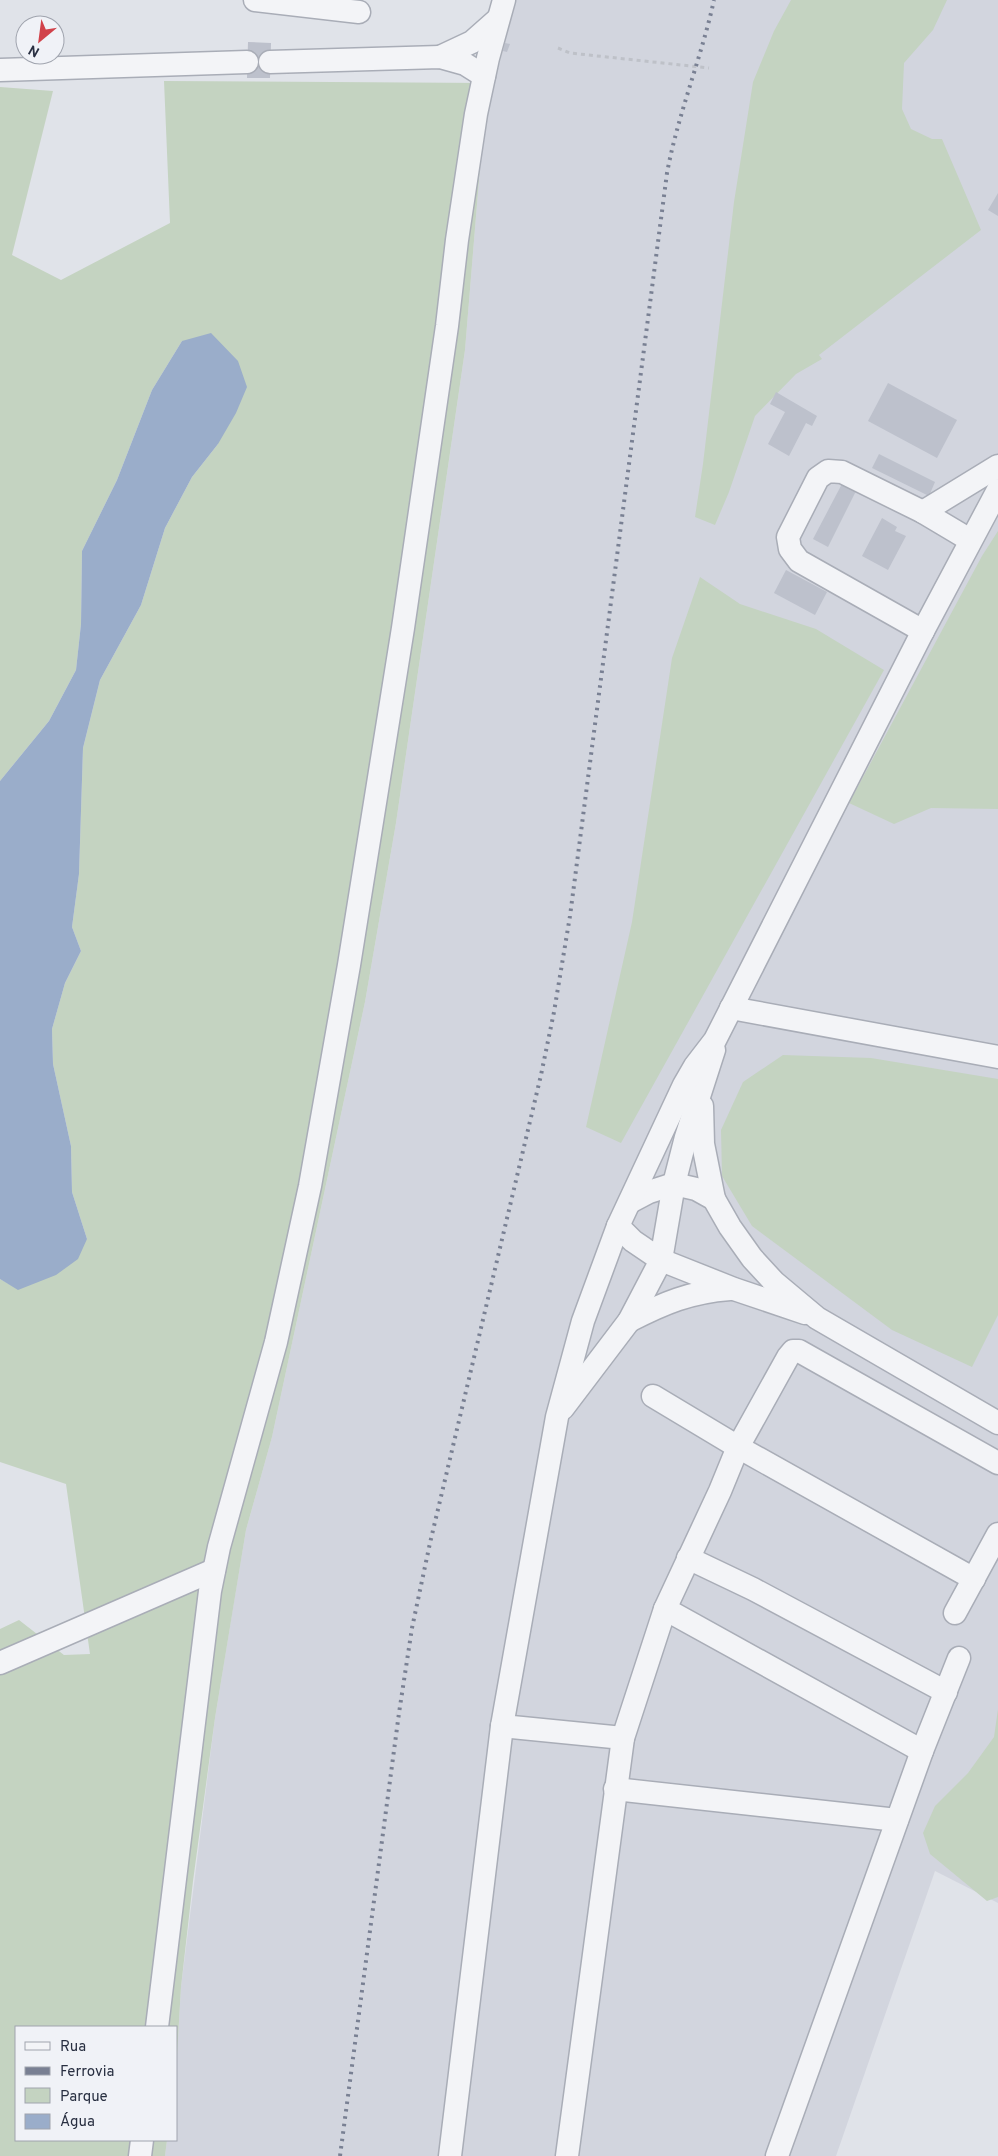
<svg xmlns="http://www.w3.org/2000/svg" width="998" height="2156" font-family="Overpass,sans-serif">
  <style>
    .built { fill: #d2d5de }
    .green { fill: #c4d3c1 }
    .water { fill: #9aadca }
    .building { fill: #bdc1cc }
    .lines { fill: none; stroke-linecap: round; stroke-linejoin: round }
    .minor-casing { stroke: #a9adb7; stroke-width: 25 }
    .path { stroke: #bec1c8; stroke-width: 3; stroke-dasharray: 4 4; stroke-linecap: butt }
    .minor { stroke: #f3f4f7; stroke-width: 22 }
    .rail { stroke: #798093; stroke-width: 4; stroke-dasharray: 2.5 5; stroke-linecap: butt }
  </style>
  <rect width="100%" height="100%" fill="#e0e3e9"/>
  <polygon class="built" points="516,0 998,0 998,1903 935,1871 836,2156 165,2156 167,2140 176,2140 176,2073 181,1987 215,1718 234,1602 246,1530 272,1437 365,1002 396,823 465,350 487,83 494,84"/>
  <g class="green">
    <polygon points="791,0 947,0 933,30 904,63 902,109 911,129 932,139 942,139 981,230 819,355 822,359 796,374 755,416 729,492 715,525 695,517 703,464 734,202 753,82 774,31"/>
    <polygon points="164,81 487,83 465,350 396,823 365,1002 272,1437 246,1530 215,1718 193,1881 181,1987 176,2073 176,2027 16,2027 16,2140 167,2140 165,2156 0,2156 0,1629 19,1620 64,1655 90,1654 66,1484 0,1462 0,1279 18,1289 87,1239 72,1192 71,1146 53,1064 52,1029 65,983 81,951 72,927 79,874 83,748 100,680 141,605 165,528 192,477 218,444 182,341 152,390 117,480 82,551 81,624 76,670 49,721 0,781 0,87 53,91 12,255 61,280 170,223"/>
    <polygon points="998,531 998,809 931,808 894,824 849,803 982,556"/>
    <polygon points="700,577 740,604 816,629 884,670 621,1143 586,1127 632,922 672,658"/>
    <polygon points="783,1055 871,1058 998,1079 998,1315 972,1367 892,1330 752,1226 722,1176 721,1130 743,1082"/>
    <polygon points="998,1709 998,1897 987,1901 930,1854 923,1833 935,1806 968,1773 994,1737"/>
  </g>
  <polygon class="water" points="211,333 238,361 247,387 236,413 218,444 192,477 165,528 141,605 100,680 83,748 79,874 72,927 81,951 65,983 52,1029 53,1064 71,1146 72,1192 87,1239 78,1259 56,1275 18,1290 0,1279 0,781 49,721 76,670 81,624 82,551 117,480 152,390 182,341"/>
  <g class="building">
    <polygon points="248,42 271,43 270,78 247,78"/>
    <polygon points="505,43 510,44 507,52 503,51"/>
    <polygon points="998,193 998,216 988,210"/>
    <polygon points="888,383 957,420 937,458 868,421"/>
    <polygon points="776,392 817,416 812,426 806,423 789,456 768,444 785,412 770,404"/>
    <polygon points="879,454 935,482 929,496 872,468"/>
    <polygon points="844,480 858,487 828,547 813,539"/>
    <polygon points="882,518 897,527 895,531 906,536 888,570 862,556"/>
    <polygon points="786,570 827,592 815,615 774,593"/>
  </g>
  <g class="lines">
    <defs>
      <g id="minor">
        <polyline points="255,0 359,12"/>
        <polyline points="440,57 472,42 498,19"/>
        <polyline points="270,62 440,57 465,64 484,76"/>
        <polyline points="0,70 247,62"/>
        <polyline points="923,512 998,466"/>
        <polyline points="923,631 799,561 790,549 788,537 818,478 828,471 842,472 923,512 970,540"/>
        <polyline points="731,1008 998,1057"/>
        <polyline points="702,1106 703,1144 714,1199"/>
        <polyline points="630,1202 649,1192 674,1184 696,1189 714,1199 730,1227 752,1258 774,1282 817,1318 998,1423"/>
        <polyline points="618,1226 633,1241 661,1260 734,1289 805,1313"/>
        <path d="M629 1321C664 1303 690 1292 730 1289"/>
        <polyline points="653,1396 738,1447 974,1579"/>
        <polyline points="563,1408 629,1321 661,1260 674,1184 686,1137 714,1050"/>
        <polyline points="688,1558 753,1589 946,1692"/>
        <polyline points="665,1609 922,1751"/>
        <polyline points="955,1613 998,1534"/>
        <polyline points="0,1663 214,1570"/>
        <polyline points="502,1726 623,1738 567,2156"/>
        <polyline points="623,1738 665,1609 720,1491 738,1447 788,1357 793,1351 799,1351 998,1463"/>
        <polyline points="615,1789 897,1820"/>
        <polyline points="157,2027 210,1591 219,1547 276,1342 310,1186 349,965 403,628 447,326 457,240 476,114 488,58 504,0"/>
        <polyline points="140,2156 142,2140"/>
        <polyline points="450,2156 502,1726 557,1417 583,1321 618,1226 684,1085 695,1066 715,1040 923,631 998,490"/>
        <polyline points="777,2156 922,1751 959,1658"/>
      </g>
    </defs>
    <use href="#minor" class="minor-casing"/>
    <polyline class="path" points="558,48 570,53 709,68"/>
    <use href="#minor" class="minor"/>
    <path class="rail" d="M340 2156 399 1713 412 1628 430 1543 541 1075 554 1012 570 916 667 173C678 114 701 59 714 0"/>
  </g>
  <rect x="15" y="2026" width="162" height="115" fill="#f0f2f7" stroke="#a0a4ae"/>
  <rect x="25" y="2042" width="25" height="8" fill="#f3f4f7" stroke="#a0a4ae"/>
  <text x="60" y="2051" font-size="15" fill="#282f41">Rua</text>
  <rect x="25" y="2067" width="25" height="8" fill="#798093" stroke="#a0a4ae"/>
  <text x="60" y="2076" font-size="15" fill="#282f41">Ferrovia</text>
  <rect x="25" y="2088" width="25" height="15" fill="#c4d3c1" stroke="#a0a4ae"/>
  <text x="60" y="2101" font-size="15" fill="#282f41">Parque</text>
  <rect x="25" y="2114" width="25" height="15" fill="#9aadca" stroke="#a0a4ae"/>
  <text x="60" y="2126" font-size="15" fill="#282f41">Água</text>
  <g transform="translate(40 40) rotate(209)"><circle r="24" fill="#f0f2f7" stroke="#a0a4ae"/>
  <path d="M0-4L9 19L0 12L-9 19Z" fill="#d1424a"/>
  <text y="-8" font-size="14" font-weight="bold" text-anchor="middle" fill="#282f41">N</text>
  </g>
</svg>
